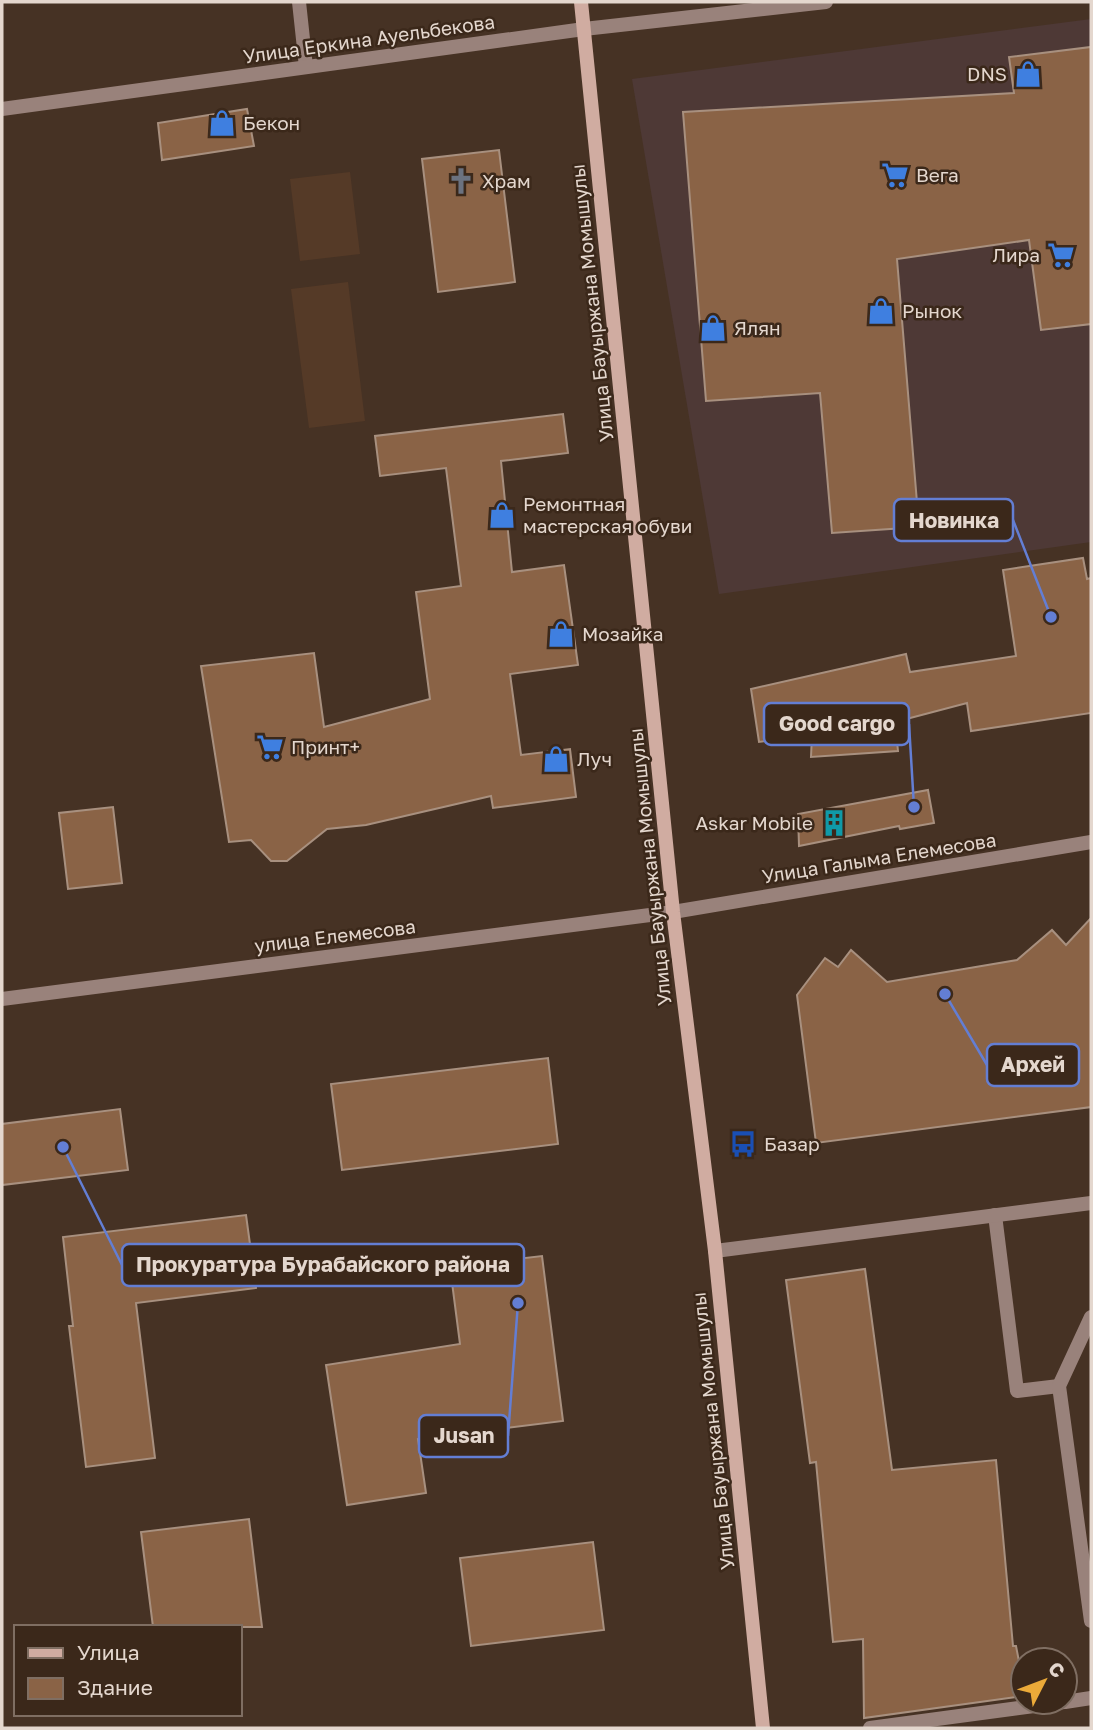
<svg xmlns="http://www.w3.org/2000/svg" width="1093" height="1730" font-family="'Golos Text',sans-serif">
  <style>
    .commercial { fill: #4e3936 }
    .built { fill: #553a27 }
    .building { fill: #8a6346; stroke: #a8907f; stroke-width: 2 }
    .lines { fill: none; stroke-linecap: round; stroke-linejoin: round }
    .lane { stroke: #99827b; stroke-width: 14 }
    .street { stroke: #99827b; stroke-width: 14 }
    .secondary { stroke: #d0aca1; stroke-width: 14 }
    .labels { text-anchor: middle; stroke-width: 5; stroke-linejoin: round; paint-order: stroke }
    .street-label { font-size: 19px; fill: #e4d7ce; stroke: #3b281a }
    .poi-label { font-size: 19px; fill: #e4d7ce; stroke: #3b281a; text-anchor: start }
    .leader { fill: none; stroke: #637ed4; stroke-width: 2.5 }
    .callout-dot { fill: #637ed4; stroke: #3b281a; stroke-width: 2.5 }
    .callout { fill: #3b281a; stroke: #637ed4; stroke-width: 2.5 }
    .callout-label { font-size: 21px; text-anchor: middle; font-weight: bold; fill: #e4d7ce }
  </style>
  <rect width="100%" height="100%" fill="#463224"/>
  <polygon class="commercial" points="1091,19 1091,542 719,594 632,79"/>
  <g class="built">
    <polygon points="350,172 360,254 300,261 290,179"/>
    <polygon points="348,282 365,421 309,428 291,289"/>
  </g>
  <g class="building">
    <polygon points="1091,47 1091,324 1041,330 1029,240 897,259 919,527 832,533 820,393 706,401 683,112 1014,93 1009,57"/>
    <polygon points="247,109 254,146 162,160 158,123"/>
    <polygon points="499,150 515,282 438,292 422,159"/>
    <polygon points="563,414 568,453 501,461 512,572 564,565 578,665 510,674 521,755 570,749 576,797 493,808 491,796 366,825 327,829 287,861 271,861 251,840 229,842 201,666 314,653 324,727 430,699 416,592 461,586 446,468 380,476 375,436"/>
    <polygon points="1083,558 1087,579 1091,578 1091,713 971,731 967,703 895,722 898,751 811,757 812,735 759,742 751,689 906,654 910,672 1016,656 1003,570"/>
    <polygon points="928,790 934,823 900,829 899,826 799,846 798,814"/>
    <polygon points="113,807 122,883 68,889 59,813"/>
    <polygon points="1091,918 1091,1107 816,1143 797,995 825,958 838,967 851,950 887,982 1017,960 1052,930 1066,945"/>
    <polygon points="548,1058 558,1144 342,1170 331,1084"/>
    <polygon points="120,1109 128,1170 2,1185 2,1124"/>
    <polygon points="246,1215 256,1288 136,1303 155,1458 86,1467 69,1326 73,1326 63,1237"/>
    <polygon points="542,1256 563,1421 418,1439 426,1493 347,1505 326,1365 460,1344 450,1267"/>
    <polygon points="865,1269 892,1470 996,1460 1013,1646 1016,1646 1023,1682 1023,1696 864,1718 863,1639 833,1642 816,1462 810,1463 786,1280"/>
    <polygon points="249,1519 262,1627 153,1627 141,1532"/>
    <polygon points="593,1542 604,1630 471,1646 460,1558"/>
  </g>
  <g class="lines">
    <g class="lane">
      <polyline points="299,2 306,67"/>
      <polyline points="995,1215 1017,1391 1059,1386"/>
      <polyline points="715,1251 1091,1203"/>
      <polyline points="1091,1317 1059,1386 1091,1621"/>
    </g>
    <g class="street">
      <polyline points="2,109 584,29 826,2"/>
      <polyline points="2,999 673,912 1091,842"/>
      <polyline points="1065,1702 1091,1698"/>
      <polyline points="870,1728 1064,1702"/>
    </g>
    <polyline class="secondary" points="581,2 673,912 715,1251 763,1728"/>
  </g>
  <defs>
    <symbol id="shop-bare" viewBox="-9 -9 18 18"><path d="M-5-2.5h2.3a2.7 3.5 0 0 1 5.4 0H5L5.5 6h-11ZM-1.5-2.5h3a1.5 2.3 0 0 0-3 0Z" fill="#3f7fe0" stroke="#3b281a" stroke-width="2.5" paint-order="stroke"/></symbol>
    <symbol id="supermarket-bare" viewBox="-9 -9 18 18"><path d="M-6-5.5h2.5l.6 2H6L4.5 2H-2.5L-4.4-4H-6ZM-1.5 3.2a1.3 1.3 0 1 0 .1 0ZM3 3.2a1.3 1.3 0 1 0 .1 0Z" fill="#3f7fe0" stroke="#3b281a" stroke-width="2.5" paint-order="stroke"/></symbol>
    <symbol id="church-bare" viewBox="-9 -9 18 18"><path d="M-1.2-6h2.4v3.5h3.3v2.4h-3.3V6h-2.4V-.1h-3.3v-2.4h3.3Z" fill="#6b7280" stroke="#3b281a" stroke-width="2.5" paint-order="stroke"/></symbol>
    <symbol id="building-bare" viewBox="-9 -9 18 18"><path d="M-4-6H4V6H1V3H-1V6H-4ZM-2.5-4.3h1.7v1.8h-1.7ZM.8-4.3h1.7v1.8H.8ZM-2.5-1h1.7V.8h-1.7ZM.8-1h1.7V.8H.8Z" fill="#0f9aa8" stroke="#3b281a" stroke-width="2.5" paint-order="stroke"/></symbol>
    <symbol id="bus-bare" viewBox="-9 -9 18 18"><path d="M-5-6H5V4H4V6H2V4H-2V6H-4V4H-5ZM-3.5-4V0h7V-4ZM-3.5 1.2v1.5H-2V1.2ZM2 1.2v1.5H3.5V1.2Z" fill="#1a4fb4" stroke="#3b281a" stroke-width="2.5" paint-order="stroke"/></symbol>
  </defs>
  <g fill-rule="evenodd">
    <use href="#shop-bare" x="1009" y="55" width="38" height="38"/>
    <use href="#shop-bare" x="203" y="104" width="38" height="38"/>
    <use href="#supermarket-bare" x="876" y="156" width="38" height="38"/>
    <use href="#church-bare" x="442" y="162" width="38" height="38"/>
    <use href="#supermarket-bare" x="1042" y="236" width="38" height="38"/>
    <use href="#shop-bare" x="862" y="292" width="38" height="38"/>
    <use href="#shop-bare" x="694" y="309" width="38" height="38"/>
    <use href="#shop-bare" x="483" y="496" width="38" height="38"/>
    <use href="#shop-bare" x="542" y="615" width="38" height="38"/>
    <use href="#supermarket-bare" x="251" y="728" width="38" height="38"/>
    <use href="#shop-bare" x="537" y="740" width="38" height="38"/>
    <use href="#building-bare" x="815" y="804" width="38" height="38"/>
    <use href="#bus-bare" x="724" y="1125" width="38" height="38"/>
  </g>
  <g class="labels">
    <g class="street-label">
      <text transform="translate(369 39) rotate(-8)" y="7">Улица Еркина Ауельбекова</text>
      <text transform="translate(592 303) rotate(-96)" y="7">Улица Бауыржана Момышулы</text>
      <text transform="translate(879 858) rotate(-9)" y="7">Улица Галыма Елемесова</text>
      <text transform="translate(650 867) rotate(-96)" y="7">Улица Бауыржана Момышулы</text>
      <text transform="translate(335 936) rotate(-7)" y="7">улица Елемесова</text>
      <text transform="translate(713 1431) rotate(-96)" y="7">Улица Бауыржана Момышулы</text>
    </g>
    <g class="poi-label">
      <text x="1007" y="81" text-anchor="end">DNS</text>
      <text x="243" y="130">Бекон</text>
      <text x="916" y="182">Вега</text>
      <text x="482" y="188">Храм</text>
      <text x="1040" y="262" text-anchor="end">Лира</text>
      <text x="902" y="318">Рынок</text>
      <text x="734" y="335">Ялян</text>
      <text x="523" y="511">Ремонтная<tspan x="523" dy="22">мастерская обуви</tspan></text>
      <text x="582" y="641">Мозайка</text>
      <text x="291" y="754">Принт+</text>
      <text x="577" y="766">Луч</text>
      <text x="813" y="830" text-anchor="end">Askar Mobile</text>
      <text x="764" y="1151">Базар</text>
    </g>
  </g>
  <path class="leader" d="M1051 617L1013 520M914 807L909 724M945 994L987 1065M63 1147L122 1265M518 1303L508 1436"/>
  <g class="callout-dot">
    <circle cx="1051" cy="617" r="7"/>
    <circle cx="914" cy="807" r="7"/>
    <circle cx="945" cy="994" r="7"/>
    <circle cx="63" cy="1147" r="7"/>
    <circle cx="518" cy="1303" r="7"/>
  </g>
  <g class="callout">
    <rect x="894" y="499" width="119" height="42" rx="7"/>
    <rect x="764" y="703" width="145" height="42" rx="7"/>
    <rect x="987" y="1044" width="92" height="42" rx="7"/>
    <rect x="122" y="1244" width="402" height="42" rx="7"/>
    <rect x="419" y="1415" width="89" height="42" rx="7"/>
  </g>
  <g class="callout-label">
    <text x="954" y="528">Новинка</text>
    <text x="837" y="731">Good cargo</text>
    <text x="1033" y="1072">Архей</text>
    <text x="323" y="1272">Прокуратура Бурабайского района</text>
    <text x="464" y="1443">Jusan</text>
  </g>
  <rect width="1093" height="1730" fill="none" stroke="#e4d7ce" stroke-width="7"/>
  <rect x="14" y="1625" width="228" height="91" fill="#3b281a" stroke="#7f6e62" stroke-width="2"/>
  <rect x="28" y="1648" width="35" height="10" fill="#d0aca1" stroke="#7f6e62" stroke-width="2"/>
  <text x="77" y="1660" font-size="21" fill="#e4d7ce">Улица</text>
  <rect x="28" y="1678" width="35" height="21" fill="#8a6346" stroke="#7f6e62" stroke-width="2"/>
  <text x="77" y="1695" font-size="21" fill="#e4d7ce">Здание</text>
  <g transform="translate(1044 1681) rotate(48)"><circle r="33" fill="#3b281a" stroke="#7f6e62" stroke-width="2"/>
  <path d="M0-5L12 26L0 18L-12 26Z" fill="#ebaa39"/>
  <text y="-10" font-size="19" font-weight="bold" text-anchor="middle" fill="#e4d7ce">С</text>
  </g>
</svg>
